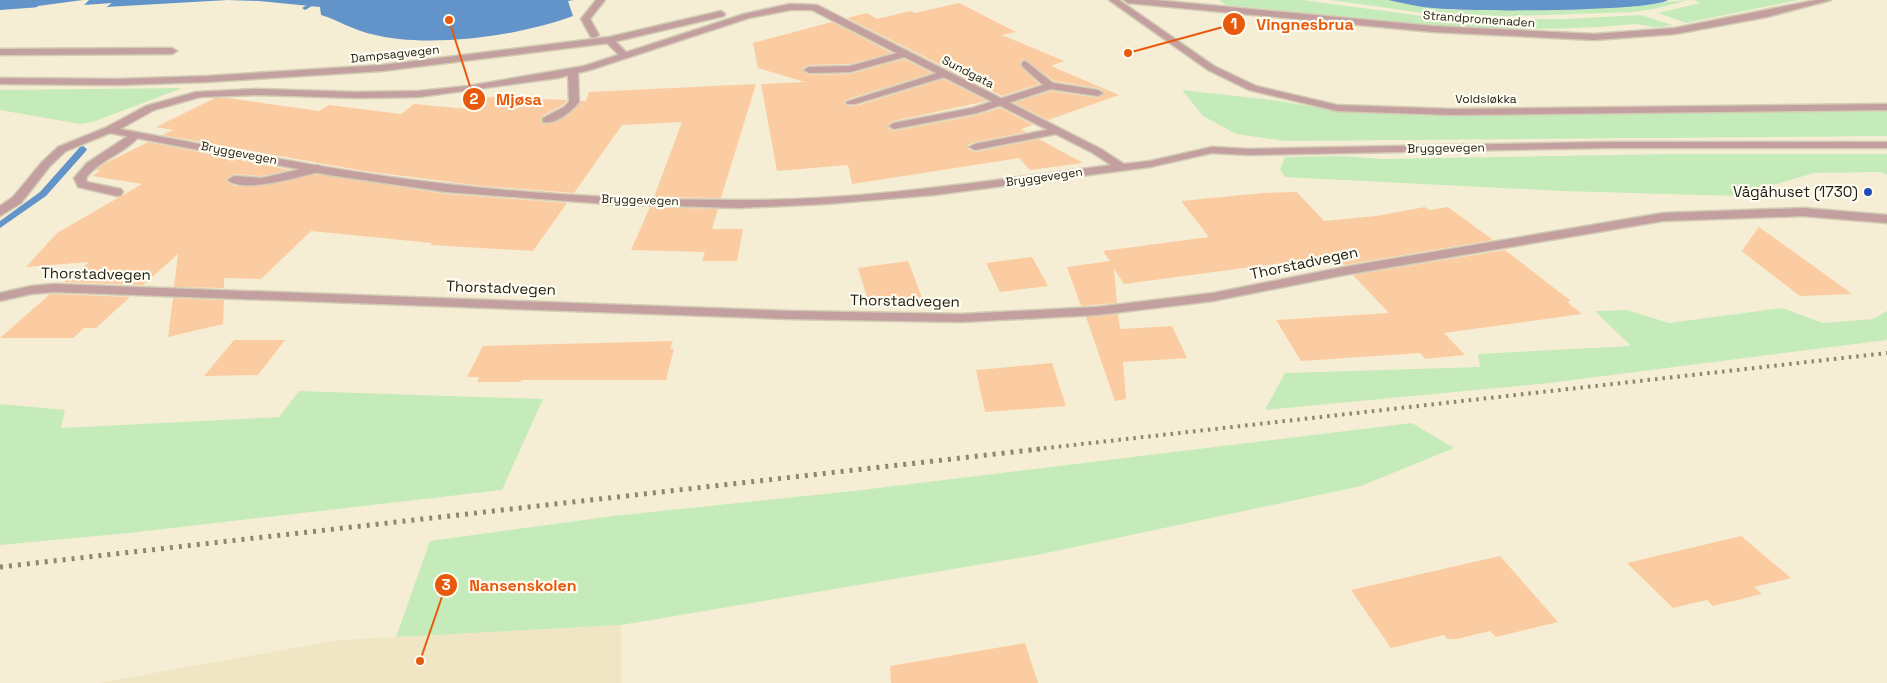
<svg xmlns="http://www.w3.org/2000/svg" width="1887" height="683" font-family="'Space Grotesk',sans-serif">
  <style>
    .built { fill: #f0e6c4 }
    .green { fill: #c6ebba }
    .water { fill: #6294c9 }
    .pier { fill: #f6eed4 }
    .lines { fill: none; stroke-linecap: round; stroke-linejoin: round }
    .stream { fill: #6294c9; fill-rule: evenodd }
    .building { fill: #fbcca1 }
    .service-casing { stroke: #d3ccb5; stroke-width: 3 }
    .minor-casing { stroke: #d3ccb5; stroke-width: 3 }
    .tertiary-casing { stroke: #d3ccb5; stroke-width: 3 }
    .service { fill: #c49fa0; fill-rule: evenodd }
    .minor { fill: #c49fa0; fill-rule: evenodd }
    .tertiary { fill: #c49fa0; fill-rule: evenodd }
    .rail-far1 { stroke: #8c8775; stroke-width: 4; stroke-dasharray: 2.5 5; stroke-linecap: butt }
    .rail { stroke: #8c8775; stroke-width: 5; stroke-dasharray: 3 6; stroke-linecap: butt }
    .poi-dot { fill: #224ab8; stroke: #fffcf1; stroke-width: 2 }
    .labels { text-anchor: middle; stroke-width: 4.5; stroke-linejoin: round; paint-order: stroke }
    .far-street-label { font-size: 12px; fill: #1e1b12; stroke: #fffcf1 }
    .poi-label { font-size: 15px; fill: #1e1b12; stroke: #fffcf1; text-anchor: end }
    .street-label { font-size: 15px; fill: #1e1b12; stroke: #fffcf1 }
    .leader { fill: none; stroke: #e8590c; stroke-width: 2 }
    .callout-dot { fill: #e8590c; stroke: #fffcf1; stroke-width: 2 }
    .mark-label { font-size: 15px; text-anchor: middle; font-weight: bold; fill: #fff }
    .callout-label { font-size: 16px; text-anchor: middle; font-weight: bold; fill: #e8590c; stroke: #fffcf1; stroke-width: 4.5; stroke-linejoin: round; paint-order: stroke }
  </style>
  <rect width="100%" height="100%" fill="#f6eed4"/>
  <polygon class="built" points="621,625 621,683 98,683 339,640"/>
  <g class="green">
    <path d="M1219 0H1302L1445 19H1564L1641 15 1672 25C1667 26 1662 27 1657 27 1650 28 1643 24 1635 24 1499 38 1362 18 1226 5Z"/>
    <polygon points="1330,0 1388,0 1415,6 1450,10 1520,10 1594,8 1689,0 1654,9 1633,12 1513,16 1438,15"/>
    <polygon points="1694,0 1799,0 1686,23 1658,13 1700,3"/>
    <polygon points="182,88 93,122 80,124 0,110 0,90"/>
    <polygon points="1182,90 1273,100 1338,111 1434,116 1887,111 1887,136 1285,141 1236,134 1203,116"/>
    <polygon points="1668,154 1887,154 1887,175 1881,172 1814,173 1736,196 1562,191 1285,177 1280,169 1285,157 1341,156 1384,159"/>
    <polygon points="1782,308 1823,323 1873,319 1887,311 1887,340 1549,383 1265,410 1285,373 1480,367 1478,354 1631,346 1595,311 1627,310 1669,323"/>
    <polygon points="299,391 543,399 502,490 129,533 0,545 0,404 65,410 61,428 279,417"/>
    <polygon points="1412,423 1454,448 1361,486 1042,554 621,625 396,637 430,541 613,516 853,491"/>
  </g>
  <g class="water">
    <path d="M0 0H574L568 1 573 16C519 36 428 49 371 34 353 30 338 20 321 15L320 7 259 1 228 0 53 10 41 7 0 10Z"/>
    <path d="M1388 0H1668C1650 12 1464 12 1433 8 1417 7 1403 3 1388 0Z"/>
  </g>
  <polygon class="pier" points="83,0 89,0 84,5 112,3 105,8 50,12 33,10 38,6"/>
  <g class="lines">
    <g class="stream">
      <polygon points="309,4 312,6 305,10 302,8"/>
      <polygon points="83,146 87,149 86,151 46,196 0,228 0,221 40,192 80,147"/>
    </g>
  </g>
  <g class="building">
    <polygon points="959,3 1016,32 1002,35 1064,61 1051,66 1119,95 1048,120 1014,103 1051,91 1098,98 1105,92 1098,88 1054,81 1024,59 1020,61 1021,67 1039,84 1002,96 847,18 867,13 877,19 910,11 915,13"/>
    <polygon points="832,22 892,53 850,64 809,65 802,69 808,75 850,74 904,59 932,73 845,100 844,103 847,106 856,106 944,79 987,101 894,121 888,124 888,128 894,131 977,115 1000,108 1033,125 1021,129 1026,132 975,142 968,145 968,149 975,152 1039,139 1083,163 1030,170 1019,158 852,184 848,165 777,171 761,84 805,82 758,68 753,43"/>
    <polygon points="756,84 721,198 654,197 682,122 622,125 574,193 482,186 364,171 162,135 173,130 156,127 215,98 228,98 319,111 329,105 401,114 414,104 467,109 480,97 567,100 563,105 542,116 542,123 548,124 569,115 581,101 586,101 589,92"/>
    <polygon points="148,142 290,170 262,176 233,174 226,181 235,186 259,186 316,174 446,194 567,203 533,251 430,245 432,243 311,231 261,279 224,278 224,288 174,287 178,254 143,285 64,282 89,262 26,267 57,233 142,184 92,176 100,171 96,170 104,164"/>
    <polygon points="1297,192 1324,221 1376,216 1425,207 1429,210 1448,207 1493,240 1344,265 1335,256 1124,284 1114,269 1117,303 1081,306 1067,267 1110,261 1103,251 1209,237 1181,201 1263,193"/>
    <polygon points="650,207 718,209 712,229 743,229 737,261 702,261 705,252 631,250"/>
    <polygon points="1759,227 1819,270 1852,294 1800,296 1740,250 1745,250 1743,249"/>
    <polygon points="1505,250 1571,301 1567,302 1582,314 1444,333 1465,355 1425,359 1420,353 1301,361 1276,320 1389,313 1353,275"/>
    <polygon points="1032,257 1048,286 1000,292 986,263"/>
    <polygon points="908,261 923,300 870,307 858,268"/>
    <polygon points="50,294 54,294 130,297 96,328 84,328 73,338 0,338"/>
    <polygon points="173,298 224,300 223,324 168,337"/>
    <polygon points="1118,314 1120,329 1172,326 1187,358 1123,362 1126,399 1115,401 1086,317"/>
    <polygon points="234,340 285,340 258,375 204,376"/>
    <polygon points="673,341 670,349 674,349 666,380 521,380 521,382 477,382 479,377 467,377 483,346"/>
    <polygon points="1052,363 1066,406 985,412 976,370"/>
    <polygon points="1741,536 1791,578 1754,587 1762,594 1713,606 1707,600 1673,608 1627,563"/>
    <polygon points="1500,556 1558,622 1496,637 1490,631 1457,639 1447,639 1444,635 1391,648 1351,590"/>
    <polygon points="1025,643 1038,683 891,683 890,666"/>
  </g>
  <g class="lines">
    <defs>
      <g id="service">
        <polygon points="596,0 605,0 590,19 599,35 594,38 591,37 581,19"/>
        <polygon points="606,38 612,38 627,53 627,57 621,57 606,42"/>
        <polygon points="0,49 172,48 177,51 172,54 0,55"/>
        <polygon points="905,51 908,52 908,56 850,72 809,73 804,70 809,67 850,66"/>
        <polygon points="1025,61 1053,83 1098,90 1103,93 1098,96 1051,89 977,113 894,129 889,126 894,123 972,108 1043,85 1022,66 1022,62"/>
        <path d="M573 69 578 72 579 102C572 111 556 125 543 122V118L564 107 569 102 568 72Z"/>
        <polygon points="944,71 949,74 948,76 855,104 847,104 846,102"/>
        <polygon points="1057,128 1061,129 1061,133 975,150 969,147 975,144"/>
        <path d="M134 132 140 135C125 154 100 159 86 178L87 182 121 189 123 192 121 195 117 196 78 187 74 178 87 163Z"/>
        <path d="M318 165 322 167V171C303 176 242 194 228 180L234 176 262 178Z"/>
      </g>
      <g id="minor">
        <polygon points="1109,0 1119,0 1214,66 1256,86 1337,105 1452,109 1887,104 1887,110 1452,115 1337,111 1249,90 1208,70"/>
        <polygon points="1124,0 1155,0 1433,26 1594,34 1675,28 1816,0 1831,0 1767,17 1675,34 1594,40 1433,32 1128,3"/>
        <path d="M790 4 817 5 1101 149 1124 164 1150 161 1212 147 1218 150 1216 152 1150 167 934 195 826 204 738 208 608 204 446 192 329 175 110 133 66 151 50 166 21 203 0 216V206L13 197 42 162 58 147 105 128 146 106 196 92 258 89 357 92 419 91 468 86 584 66 744 14ZM790 10H812L1093 153 1111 165C987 181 862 201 737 200 640 200 542 195 446 184 336 172 228 149 120 129L154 110 200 97 258 95 357 98 419 97 558 78 590 70 749 18Z"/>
        <polygon points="721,11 725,14 724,16 609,43 382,71 207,82 118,85 0,84 0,78 118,79 207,76 382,65 609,37"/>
        <polygon points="1803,208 1887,215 1887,223 1803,216 1663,221 1344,275 1213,301 1097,315 961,322 790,319 54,292 31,294 0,301 0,293 31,286 54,284 790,311 961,314 1097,307 1213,293 1344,267 1663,213"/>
      </g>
      <polygon id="tertiary" points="1605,142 1887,142 1887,148 1605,148 1249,155 1212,153 1206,150 1212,147 1249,149"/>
    </defs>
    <use href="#service" class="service-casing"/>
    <use href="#minor" class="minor-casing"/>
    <use href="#tertiary" class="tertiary-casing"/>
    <use href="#service" class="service"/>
    <use href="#minor" class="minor"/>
    <use href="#tertiary" class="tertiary"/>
    <polyline class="rail-far1" points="1029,450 1887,353"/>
    <polyline class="rail" points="0,567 1040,449"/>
  </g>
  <circle class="poi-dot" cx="1868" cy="192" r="5"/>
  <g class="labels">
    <g class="far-street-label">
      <text transform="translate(1479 19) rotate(4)" y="4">Strandpromenaden</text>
      <text transform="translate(395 54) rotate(-6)" y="4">Dampsagvegen</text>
      <text transform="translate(968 72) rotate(27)" y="4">Sundgata</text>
      <text x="1486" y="103">Voldsløkka</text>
      <text transform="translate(1446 148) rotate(-1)" y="4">Bryggevegen</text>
      <text transform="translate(239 153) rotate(11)" y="4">Bryggevegen</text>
      <text transform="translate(1044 177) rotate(-8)" y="4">Bryggevegen</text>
      <text transform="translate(640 200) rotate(2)" y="4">Bryggevegen</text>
    </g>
    <g class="poi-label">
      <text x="1858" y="197">Vågåhuset (1730)</text>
    </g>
    <g class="street-label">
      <text transform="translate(1304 263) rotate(-12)" y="5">Thorstadvegen</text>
      <text transform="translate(96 274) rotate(1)" y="5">Thorstadvegen</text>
      <text transform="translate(501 288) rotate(2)" y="5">Thorstadvegen</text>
      <text transform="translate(905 301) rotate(1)" y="5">Thorstadvegen</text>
    </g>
  </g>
  <path class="leader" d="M1128 53L1234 24M449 20L474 99M420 661L446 585"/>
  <g class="callout-dot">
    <circle cx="1128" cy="53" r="5"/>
    <circle cx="449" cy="20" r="5"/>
    <circle cx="420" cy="661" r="5"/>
    <circle cx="1234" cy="24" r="12"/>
    <circle cx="474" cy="99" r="12"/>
    <circle cx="446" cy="585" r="12"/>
  </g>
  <g class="mark-label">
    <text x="1234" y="29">1</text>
    <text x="474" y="104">2</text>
    <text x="446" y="590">3</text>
  </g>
  <g class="callout-label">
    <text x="1305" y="30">Vingnesbrua</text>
    <text x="519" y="105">Mjøsa</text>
    <text x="523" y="591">Nansenskolen</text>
  </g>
</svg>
